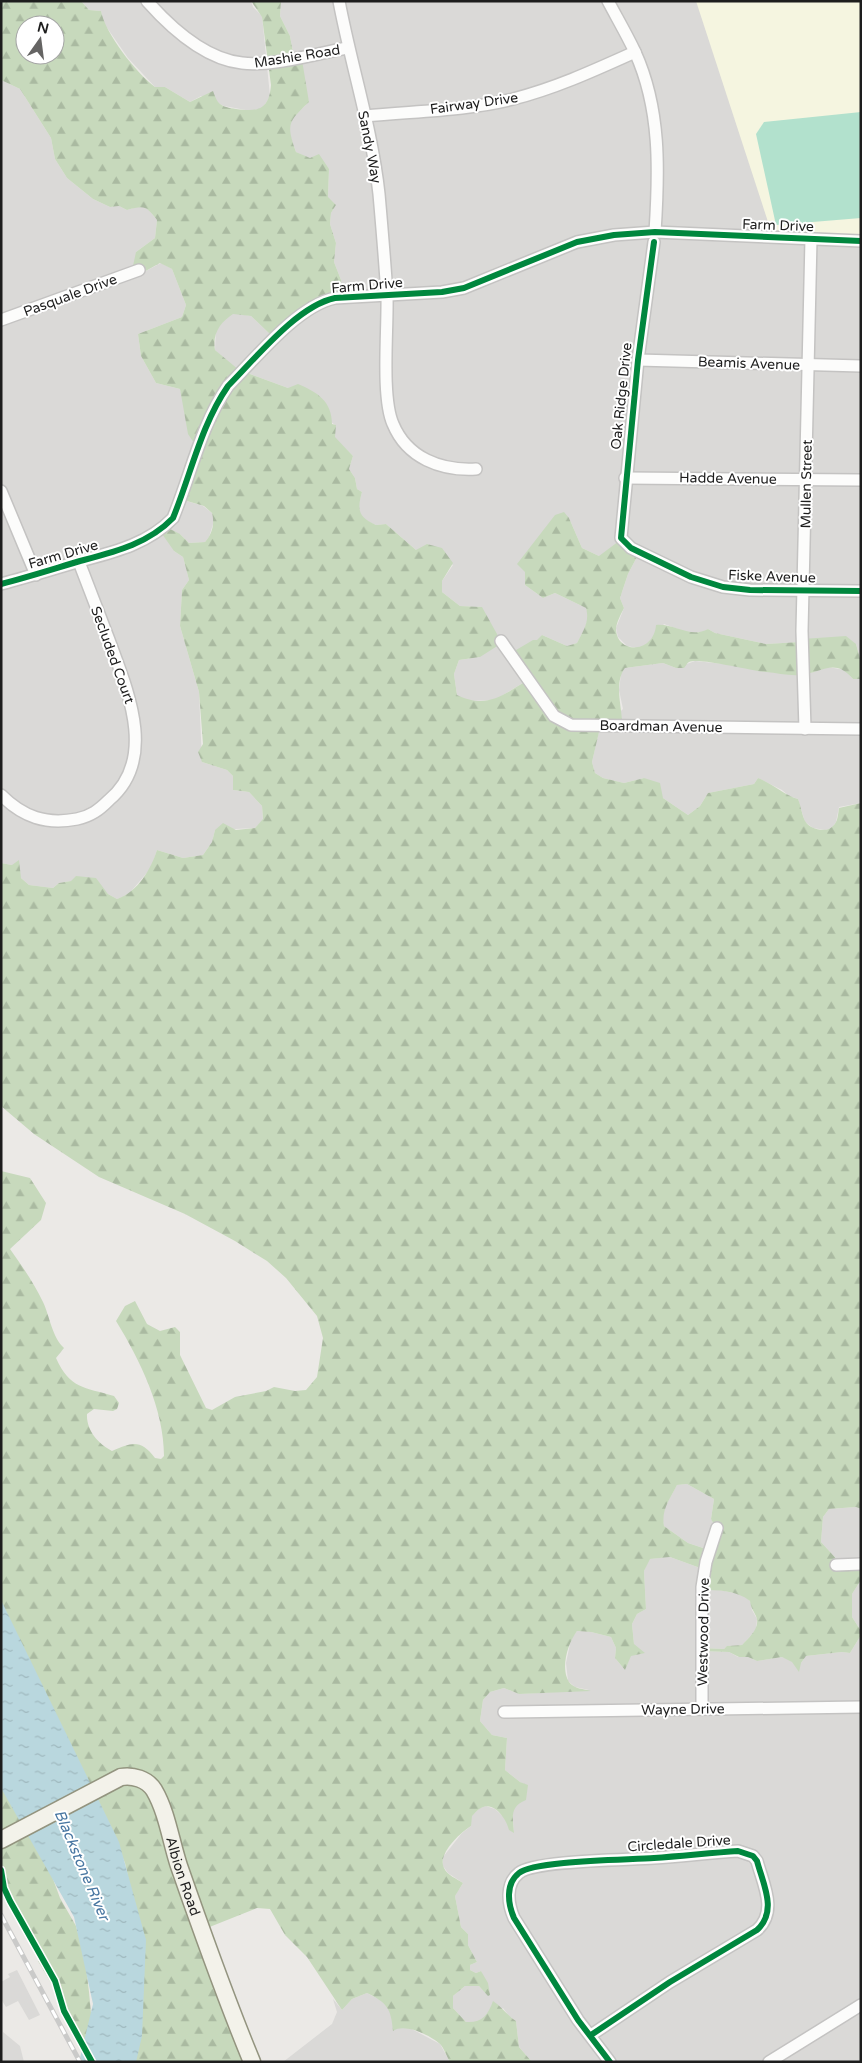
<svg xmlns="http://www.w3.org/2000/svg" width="862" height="2063" font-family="'Varela Round',sans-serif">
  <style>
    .residential { fill: #dad9d7 }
    .education { fill: #f5f5e0 }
    .forest { fill: url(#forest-firs); fill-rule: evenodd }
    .pitch { fill: #b2e1cd }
    .water { fill: url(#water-ripples) }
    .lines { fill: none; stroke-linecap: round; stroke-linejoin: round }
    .street-casing { stroke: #c4c3c2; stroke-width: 14 }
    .secondary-casing { stroke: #93947f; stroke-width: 19 }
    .street { stroke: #fcfcfb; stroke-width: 11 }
    .secondary { stroke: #f3f2ea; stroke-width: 16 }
    .rail-casing { stroke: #cacac9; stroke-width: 5 }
    .rail { stroke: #fff; stroke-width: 3; stroke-dasharray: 9; stroke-linecap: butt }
    .cycleway-casing { stroke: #fff; stroke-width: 9 }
    .cycleway { stroke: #00873e; stroke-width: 6 }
    .labels { text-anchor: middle; stroke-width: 4; stroke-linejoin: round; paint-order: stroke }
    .street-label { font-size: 14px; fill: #1d1d1d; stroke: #fff }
    .water-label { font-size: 15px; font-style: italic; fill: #4977a2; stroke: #fff }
  </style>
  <defs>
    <pattern id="forest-firs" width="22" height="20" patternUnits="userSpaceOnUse" patternTransform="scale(1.25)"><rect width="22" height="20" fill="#c7d9bc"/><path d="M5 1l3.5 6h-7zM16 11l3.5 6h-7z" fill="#aabaa1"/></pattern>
    <pattern id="water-ripples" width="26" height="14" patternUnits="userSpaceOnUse" patternTransform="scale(1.25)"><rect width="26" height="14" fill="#b9d7de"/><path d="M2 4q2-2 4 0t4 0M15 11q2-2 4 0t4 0" fill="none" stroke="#9fb8be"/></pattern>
  </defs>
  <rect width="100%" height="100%" fill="#ebe9e6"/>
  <g class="residential">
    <polygon points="81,1 251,1 253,7 262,16 270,96 263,108 251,111 224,106 201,96 190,102 165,87 155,87 128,58 103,22 101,11 89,10"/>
    <polygon points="281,1 714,1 780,203 791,243 861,246 861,662 856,644 800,642 766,644 715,633 708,629 703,632 686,632 664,624 648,645 637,648 627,646 618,637 616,628 624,608 620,598 628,574 638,555 599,556 582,548 569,518 525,572 525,585 543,598 555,593 586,608 589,616 585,628 577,643 567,646 542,635 526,681 495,700 468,701 457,695 454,674 459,660 480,657 482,607 460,606 442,592 442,581 453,565 416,550 386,524 376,525 364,520 360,515 358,507 362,492 357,489 355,478 349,469 353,456 334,437 335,425 288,388 234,368 215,350 216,330 224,320 233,313 251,316 274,338 341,280 334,262 336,243 330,224 331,213 336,205 328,198 329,169 296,152 289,132 291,119 309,102 294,58 290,36 280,16"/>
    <polygon points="1,80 20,89 51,138 55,159 67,178 93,199 110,207 119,206 127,210 140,206 148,209 157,220 155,238 136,252 142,273 161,263 172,269 186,305 182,317 138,334 141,356 156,383 180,389 196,446 180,499 203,506 212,513 214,521 209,537 205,542 189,543 180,534 174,551 183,557 189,580 182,590 180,626 199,692 202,762 227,770 233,776 233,790 249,792 262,806 263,820 255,828 215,830 212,842 203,855 183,858 157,850 151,868 127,896 117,899 108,894 99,884 71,881 59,883 53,888 29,885 21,878 12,865 1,863"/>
    <polygon points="695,661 810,673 828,667 845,670 853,679 861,679 861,803 839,807 836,822 832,828 825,830 813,828 805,822 798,799 789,796 782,790 758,778 754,784 749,785 708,793 700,806 688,815 663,798 644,778 624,783 603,778 595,773 592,762 599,731 623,709 619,690 621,674 625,668 663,663 676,668"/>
    <polygon points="687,1484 714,1499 711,1519 716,1528 709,1550 688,1543 664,1526 662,1516 666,1505 677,1485"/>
    <polygon points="856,1507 861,1509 861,1565 842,1565 821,1542 823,1517 829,1509"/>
    <polygon points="670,1557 703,1569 701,1590 720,1590 743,1595 750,1601 752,1610 757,1619 756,1630 742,1645 728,1646 724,1649 701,1648 700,1651 729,1652 738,1657 748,1657 757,1661 782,1657 801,1663 806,1656 842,1652 850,1653 861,1635 861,2062 532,2062 519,2047 516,2021 509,2016 503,2008 476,2023 467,2023 453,2008 453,1996 465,1986 479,1986 488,1995 481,1971 476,1973 470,1970 470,1965 477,1962 468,1945 468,1934 461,1927 455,1896 463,1883 448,1873 443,1866 443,1857 462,1833 471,1826 471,1816 480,1808 486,1806 495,1809 508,1821 514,1832 512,1809 525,1795 527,1786 520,1782 505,1770 507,1738 492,1735 480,1721 483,1700 490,1692 504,1688 519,1694 589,1690 575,1687 568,1681 566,1663 571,1639 577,1631 591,1632 611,1637 616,1648 615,1658 625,1670 634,1644 632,1624 637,1614 646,1609 644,1571 649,1559"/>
    <polygon points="861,1580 861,1631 852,1617 852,1594"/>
    <polygon points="17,1970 40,2015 29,2020 18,2001 6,2007 1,1999 1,1982 10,1977 8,1974"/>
    <polygon points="367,1993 382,2001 392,2013 398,2028 408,2027 440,2044 450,2062 283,2062 332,2024 337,2012 333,1999 342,2010 352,1999"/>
    <polygon points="3,2032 20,2046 24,2062 1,2062"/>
  </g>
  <polygon class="education" points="696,1 861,1 861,235 771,231"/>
  <g class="forest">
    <path d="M1 1H81L89 10 101 11C105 33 136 73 155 87H165L190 102 213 91C214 94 216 99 218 102 222 107 230 108 236 109 258 112 269 110 271 85L262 17 251 1H281L280 16 290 36 294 58 302 60 309 102C288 122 286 124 296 152L310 158 319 154 329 169 328 197 336 205 331 213 330 224 336 243 334 262 341 280 342 300 320 305 274 338 251 316 233 314C221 322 212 333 215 350L239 370 288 388 298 384C317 392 332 401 332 424L336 425 335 437 353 456 349 469 355 478 357 489 362 492C357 510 358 517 376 525L386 524 416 550 427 544 442 548 453 563 442 581V592L460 606 482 607 502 643 480 657 459 660 454 674 457 695C486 709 502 696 526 681L511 653 533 640H537L542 635 567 646 577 643C583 631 590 622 586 608L555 593 543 598 525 585V572L517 564 555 515 564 512 569 518 582 548 599 556 619 541 638 555 628 574 620 598 624 608C621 614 616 623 616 630 618 655 654 653 656 625 674 623 690 639 708 629L715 633 766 644 800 642 802 639 846 636 856 644 861 662V679H853C834 657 823 673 800 675 789 676 777 673 766 672 752 671 698 657 689 662 687 663 686 666 684 668H676L663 663 625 668C613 684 623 708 622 727L599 732 592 762 595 773 603 778 624 783 644 778 660 783 663 798 688 815 700 806 708 793 754 784 758 778C773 784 784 795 798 799 801 806 802 815 805 821 810 830 827 833 833 826 838 822 838 814 839 808L861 803V1509L856 1507 829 1509 823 1517 821 1542 842 1565H861V1580L852 1594V1617L861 1631V1635L850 1653 842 1652 806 1656 801 1663 799 1672 792 1662 782 1657 757 1661 748 1657H739L729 1652 700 1651 701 1648 724 1649 727 1646 742 1645C749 1637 761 1628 756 1616 753 1610 751 1608 750 1601 736 1590 718 1590 701 1590L703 1569 670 1557 650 1559 644 1571 646 1609 637 1614 632 1624 634 1644 645 1653 631 1656 625 1670 615 1658 616 1648 611 1637 591 1632 577 1631C568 1643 560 1668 569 1682 574 1689 584 1689 591 1691L519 1694 504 1688 490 1692 483 1700 480 1721 492 1735 507 1738 505 1770 520 1782 528 1785 526 1800C509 1807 513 1817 514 1833L509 1830C507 1820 494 1800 481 1808 477 1810 474 1814 472 1816L471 1826C460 1833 437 1854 444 1868 447 1875 457 1879 463 1883L455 1896 461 1927 468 1934V1945L477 1962 470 1965V1970L476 1973 481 1971 488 1983 490 1995 488 1996 479 1986H465L453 1996V2008L466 2022C482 2023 488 2015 493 2001 502 2007 507 2015 516 2021L519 2047 532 2062H450C447 2057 444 2048 440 2044 430 2035 405 2023 393 2031 391 2008 387 2003 367 1993L352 1999 342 2010 307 1957 285 1935 270 1909 257 1908 202 1930 249 2062H134L143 1945 125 1863 106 1819 7 1622 1 1598V1171L30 1178 46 1203 41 1220 10 1249C22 1266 34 1283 43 1302 50 1317 52 1337 64 1348L56 1358C70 1389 84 1387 114 1396L119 1403 117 1409 113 1411 94 1409 87 1414C86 1430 98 1444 112 1451 132 1442 141 1439 155 1458L161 1459 164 1456C164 1409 140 1360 116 1321L125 1306 135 1301 147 1324 160 1331 175 1327 180 1332V1355L206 1408 212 1410 235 1397 266 1391 274 1387 295 1391 306 1390 317 1377 323 1338 317 1316 286 1278 267 1261 235 1241 185 1214 99 1177 34 1134 1 1106V863L12 865 19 860 21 878 29 885 53 888 59 883 71 881 76 876 96 878 108 894 117 899C138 892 151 869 157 850L183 858 203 855 212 842 215 830 223 823 236 830 255 828 263 819 262 806 249 792 233 790V776L227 770 202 762 198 752 203 744 199 692 180 626 182 590 189 580 183 557 174 551 160 531 164 526 180 534 189 543 205 542C212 534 215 524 212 513L204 506 180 499 196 446 188 434 180 389 156 383 141 356 138 334 182 317 186 305 172 269 160 263 142 273 131 275 136 252 155 238 157 220C146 206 145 205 127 210L119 206 110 207 93 199 67 178 55 159 51 138 20 89 1 80ZM25 25H55V55H25ZM687 1484 714 1499 711 1519 716 1528 709 1550 688 1543 664 1526C661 1510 670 1499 677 1485Z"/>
    <polygon points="1,1783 49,1868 60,1898 76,1926 85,1959 89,1992 92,2023 90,2050 38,1961 40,1960 1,1887"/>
  </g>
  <polygon class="pitch" points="861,112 861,218 776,225 756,134 764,122"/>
  <polygon class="water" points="1,1600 119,1842 146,1940 142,2036 136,2062 79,2062 93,2004 74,1917 1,1788"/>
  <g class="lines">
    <defs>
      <g id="street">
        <path d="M147 1C171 28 205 59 242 63 271 67 318 53 348 48"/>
        <path d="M339 1C351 65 372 129 379 194 382 228 385 262 387 296 388 328 381 397 393 424 407 458 441 471 476 469"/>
        <path d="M608 1C617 18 627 35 635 52 661 109 659 171 655 232"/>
        <path d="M365 116C414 111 466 111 513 99 556 88 595 70 635 52"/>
        <polyline points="654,242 638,360 621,538 631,548 691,577 723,587 750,590 861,591"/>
        <polyline points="1,320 139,270"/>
        <polyline points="638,360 861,366"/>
        <polyline points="625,478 861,480"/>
        <polyline points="1,491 36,575"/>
        <path d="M1 584C28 577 53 569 80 561 114 552 148 544 173 518 191 474 201 425 228 386 256 358 297 306 335 298L442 292 464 288 577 242 614 235 655 232 861 241"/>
        <polyline points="501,641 554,716 571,725 861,729"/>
        <polyline points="805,729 802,631 811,239"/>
        <path d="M1 795C23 817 46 825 77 819 91 816 99 810 109 800 158 759 127 689 109 640 99 614 89 588 79 562"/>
        <polyline points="836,1565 861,1564"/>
        <polyline points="702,1708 702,1587 706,1562 717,1528"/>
        <polyline points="504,1712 861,1707"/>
        <path d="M591 2035 670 1982 757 1930C778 1911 763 1884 757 1861L753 1856 738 1851C710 1853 682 1856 654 1858 630 1860 534 1860 519 1873 505 1884 508 1904 514 1918L578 2020 610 2062"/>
        <polyline points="769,2062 861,2005"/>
      </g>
      <g id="secondary">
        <path id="s1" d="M1 1840 121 1777C133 1775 147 1779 154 1790 167 1812 171 1842 179 1866 202 1932 225 1997 252 2062"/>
      </g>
    </defs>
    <use href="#street" class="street-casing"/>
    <use href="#secondary" class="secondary-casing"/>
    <use href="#street" class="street"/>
    <use href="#secondary" class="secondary"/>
    <defs>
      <polyline id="rail" points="1,1915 80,2062"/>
    </defs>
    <use href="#rail" class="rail-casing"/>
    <use href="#rail" class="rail"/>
    <defs>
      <g id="cycleway">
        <polyline points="654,242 638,360 621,538 631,548 691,577 723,587 750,590 861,591"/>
        <path d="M1 584C28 577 53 569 80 561 114 552 148 544 173 518 191 474 201 425 228 386 256 358 297 306 335 298L442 292 464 288 577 242 614 235 655 232 861 241"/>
        <polyline points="1,1870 4,1888 10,1901 55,1981 64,2011 92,2062"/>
        <path d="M591 2035 670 1982 757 1930C778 1911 763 1884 757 1861L753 1856 738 1851C710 1853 682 1856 654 1858 630 1860 534 1860 519 1873 505 1884 508 1904 514 1918L578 2020 610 2062"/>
      </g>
    </defs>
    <use href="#cycleway" class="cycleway-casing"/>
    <use href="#cycleway" class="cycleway"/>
  </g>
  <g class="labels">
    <g class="street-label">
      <text transform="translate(297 56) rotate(-9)" y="5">Mashie Road</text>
      <text transform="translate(474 103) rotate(-8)" y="5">Fairway Drive</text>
      <text transform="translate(370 147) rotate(79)" y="5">Sandy Way</text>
      <text transform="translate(778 225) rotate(2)" y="5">Farm Drive</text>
      <text transform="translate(367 285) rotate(-5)" y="5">Farm Drive</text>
      <text transform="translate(70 295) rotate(-20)" y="5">Pasquale Drive</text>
      <text transform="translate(749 363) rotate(2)" y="5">Beamis Avenue</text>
      <text transform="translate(621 396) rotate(-84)" y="5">Oak Ridge Drive</text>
      <text transform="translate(728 478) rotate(1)" y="5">Hadde Avenue</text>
      <text transform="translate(806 484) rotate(-89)" y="5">Mullen Street</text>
      <text transform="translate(63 554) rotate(-16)" y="5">Farm Drive</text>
      <text transform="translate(772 576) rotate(2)" y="5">Fiske Avenue</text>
      <text transform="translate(113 655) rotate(70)" y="5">Secluded Court</text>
      <text transform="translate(661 726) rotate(1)" y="5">Boardman Avenue</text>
      <text transform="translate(703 1632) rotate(-89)" y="5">Westwood Drive</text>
      <text transform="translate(683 1709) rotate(-1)" y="5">Wayne Drive</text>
      <text transform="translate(679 1843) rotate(-4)" y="5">Circledale Drive</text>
      <text dy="5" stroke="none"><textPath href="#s1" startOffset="264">Albion Road</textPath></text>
    </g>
    <g class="water-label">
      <text transform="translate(82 1865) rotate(67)" y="5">Blackstone River</text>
    </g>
  </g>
  <rect width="862" height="2063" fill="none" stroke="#1d1d1d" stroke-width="5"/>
  <g transform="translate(40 40) rotate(14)"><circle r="24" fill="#ffffff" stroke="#a5a5a5"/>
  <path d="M0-4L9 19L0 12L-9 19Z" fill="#656463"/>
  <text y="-8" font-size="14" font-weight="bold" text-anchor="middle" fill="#1d1d1d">N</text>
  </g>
</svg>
